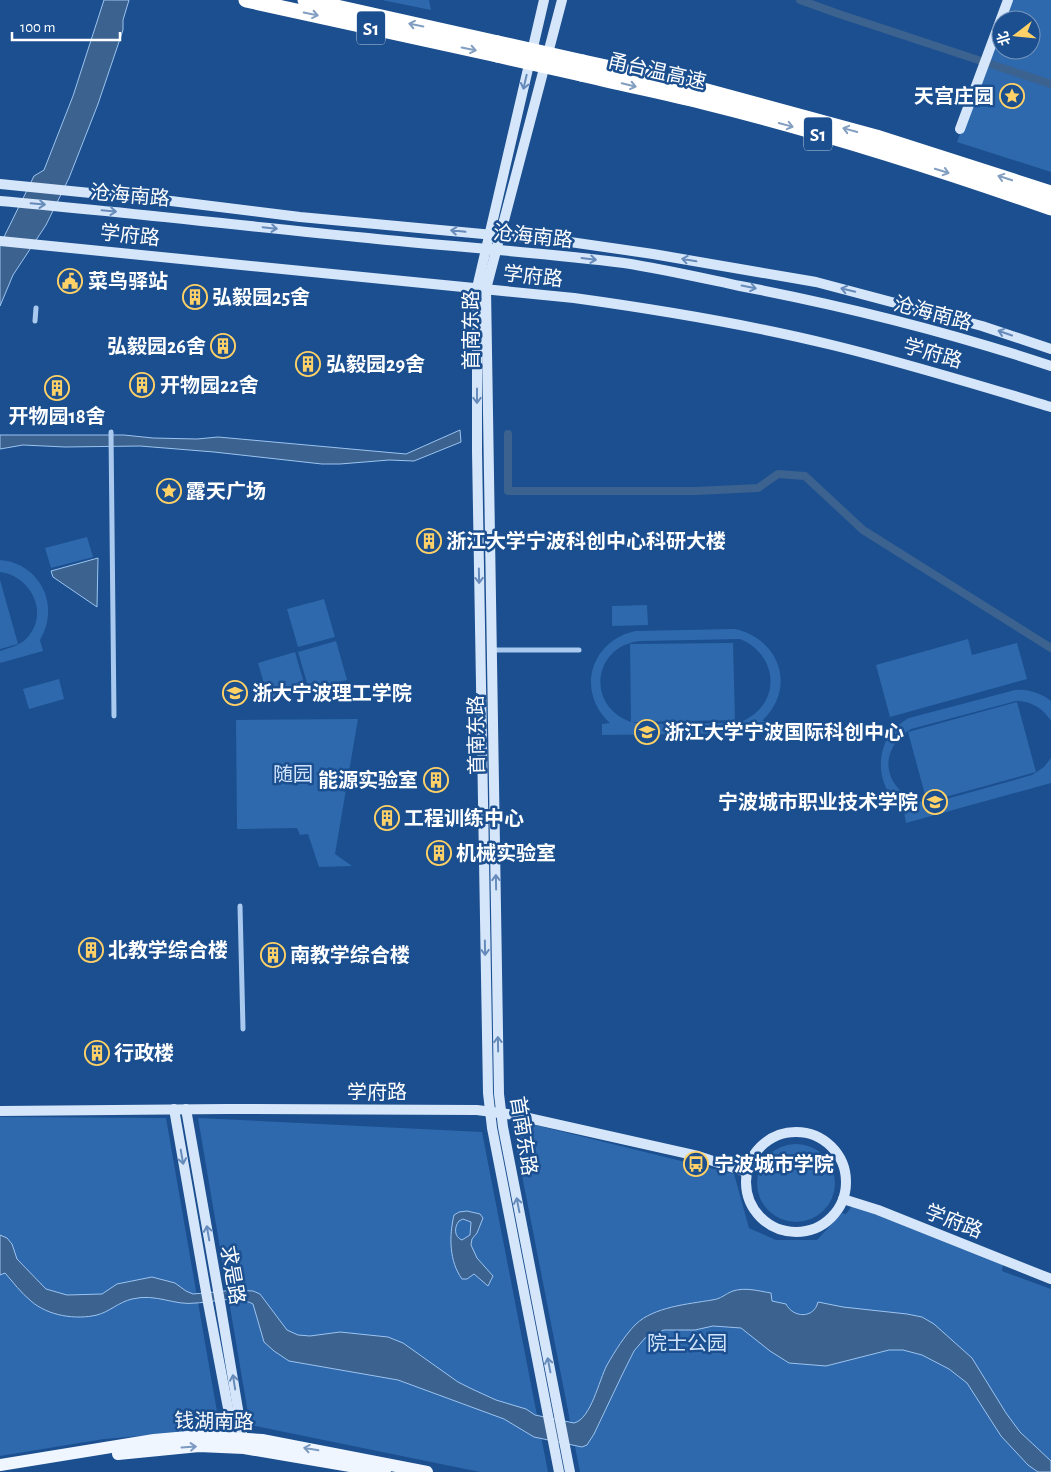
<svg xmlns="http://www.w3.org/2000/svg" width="1051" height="1472" font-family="'Alegreya Sans','Noto Sans SC',sans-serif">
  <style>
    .green { fill: #2e69ad; fill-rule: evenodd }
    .water { fill: #3c6290; stroke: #9cc4f0; fill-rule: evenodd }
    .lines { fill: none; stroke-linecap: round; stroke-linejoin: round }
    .canal { stroke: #3c6290; stroke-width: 8 }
    .street { stroke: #a9c9ee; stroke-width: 5 }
    .secondary { stroke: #d6e6fa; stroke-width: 10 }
    .primary { stroke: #f0f6ff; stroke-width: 12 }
    .highway { stroke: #fff; stroke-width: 15 }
    .highway-bridge { stroke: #fff; stroke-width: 15 }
    .oneway { stroke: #829ec1 }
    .oneway2 { stroke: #668bba }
    .oneway3 { stroke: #7b9ac1 }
    .labels { text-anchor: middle; stroke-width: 5; stroke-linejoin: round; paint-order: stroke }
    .shield { fill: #1b4f8f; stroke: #bbcadd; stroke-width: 1 }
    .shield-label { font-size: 19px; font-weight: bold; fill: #fff }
    .street-label { font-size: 20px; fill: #fff; stroke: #1b4f8f }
    .poi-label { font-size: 20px; font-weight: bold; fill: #fff; stroke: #1b4f8f; text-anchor: start }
    .park-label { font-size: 20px; fill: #cfe3fa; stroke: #1b4f8f }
  </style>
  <rect width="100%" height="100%" fill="#1b4f8f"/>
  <g class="green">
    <polygon points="382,0 429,0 431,10"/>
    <polygon points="1009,0 1051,0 1051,172 957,142 1001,22 1001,50 1031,50 1031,20 1002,20"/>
    <polygon points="87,537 93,557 51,568 45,548"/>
    <path d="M0 560C40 563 61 606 40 640L43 651 0 663V651C9 648 18 646 25 640 51 616 32 576 0 572Z"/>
    <polygon points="0,580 18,644 0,649"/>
    <polygon points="324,599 335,637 298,647 287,609"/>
    <polygon points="647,605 648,625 612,626 612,606"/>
    <path d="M735 629C780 639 797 688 762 721H766L767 733 602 735V724L610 723C575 691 591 640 636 631ZM740 639C781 656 781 708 738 723L640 724 632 722 735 720 733 643 630 644 631 722C585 706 593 645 641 641Z"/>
    <polygon points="968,639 972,655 1017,643 1027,679 890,717 876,665"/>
    <polygon points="336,641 347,680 309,690 298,652"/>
    <polygon points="295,652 306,690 269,701 258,663"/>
    <polygon points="59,679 64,699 29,709 23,689"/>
    <path d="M1015 690C1029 689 1040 693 1051 701V721C1043 708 1031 701 1016 701L911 729C871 753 888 801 932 803L1032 775 1044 767 1051 758V783L906 823 904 812 911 809C905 806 899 803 894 799 877 782 877 751 891 733 896 726 902 722 909 718Z"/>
    <polygon points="1017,702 1036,772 927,802 908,732"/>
    <polygon points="358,719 335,854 352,866 319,867 308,834 300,835 297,828 237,829 236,720"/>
    <polygon points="0,1117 166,1118 220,1429 104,1439 0,1456"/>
    <polygon points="198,1118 482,1132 548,1472 480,1472 250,1425"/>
    <polygon points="511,1119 734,1174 749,1228 776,1240 817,1240 842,1213 846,1214 853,1205 1003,1264 1002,1271 1051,1289 1051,1472 580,1472"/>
    <circle cx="796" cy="1183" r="39"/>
  </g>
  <g class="water">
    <polygon points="104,0 129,0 123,20 123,30 98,104 69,178 46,225 13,275 0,306 0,245 34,176 44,170 73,96"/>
    <polygon points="460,430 461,442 414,461 389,460 340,464 322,464 214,452 140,446 65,447 23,445 0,449 0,435 124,435 153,438 197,439 218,437 406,454"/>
    <polygon points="98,558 97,607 53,577 51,571"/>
    <path d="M467 1211 480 1214 483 1218 477 1233 472 1239 471 1245 477 1258 493 1276 488 1286 474 1274 467 1279H462C449 1261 449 1236 454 1215L459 1212ZM463 1219 471 1222 470 1235 462 1240C454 1237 454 1227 459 1221Z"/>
    <path d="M0 1235 7 1238 12 1244 17 1259 46 1289 67 1295 102 1294 117 1284 152 1277 175 1283 186 1291 193 1294 235 1290 253 1291 260 1294 287 1330 298 1335 310 1336 340 1332 388 1337 403 1343 458 1382 472 1389 496 1400 526 1409 535 1415 574 1423C591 1419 599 1380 607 1365 615 1351 625 1335 636 1324 654 1307 688 1304 712 1300 721 1299 725 1294 733 1291 745 1287 759 1291 771 1293L772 1301 786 1304C793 1318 814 1319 818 1302L843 1307 907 1314 922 1317 934 1324 972 1358 1006 1413 1020 1432 1051 1461V1472H1038L1028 1465 1001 1436 967 1383 949 1369 922 1355 903 1350H889L826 1366 789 1363 770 1351 741 1328 713 1326 695 1330H664L645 1338 634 1351 623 1373 594 1434 587 1445 582 1447 534 1437 504 1419 398 1380 289 1361 274 1351 264 1342 253 1304C236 1295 215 1302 196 1303 174 1306 157 1293 132 1299 119 1302 109 1312 97 1315 76 1320 48 1316 31 1301 21 1293 13 1282 5 1273L0 1275Z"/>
  </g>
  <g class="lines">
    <g class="canal">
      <polyline points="800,0 839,14 1051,84"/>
      <polyline points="508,434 508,491 696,491 758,488 778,474 805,476 863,530 1051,648"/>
    </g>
    <g class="street">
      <polyline points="35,321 36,308"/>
      <polyline points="111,432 114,716"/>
      <polyline points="492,650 579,650"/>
      <polyline points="240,906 243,1029"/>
    </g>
    <g class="secondary">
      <polyline points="544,0 477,288 477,451 488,1093 492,1128 559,1472"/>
      <polyline points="562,0 486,289 499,1094 503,1127 570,1472"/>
      <polyline points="960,129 1008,0"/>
      <polyline points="0,184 171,201 300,217 570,242 653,254 816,282 982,326 1051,349"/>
      <path d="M0 201C123 212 245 226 368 238 453 247 539 252 624 263 663 269 702 278 740 286 845 306 949 332 1051 366"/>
      <path d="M0 241 574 298C661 310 747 324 832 345 906 363 978 385 1051 407"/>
      <polyline points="174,1109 208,1303 228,1408 229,1443"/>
      <polyline points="186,1109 220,1302 244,1445"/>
      <polyline points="0,1111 227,1109 477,1110 515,1115 698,1156 746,1172"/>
      <circle cx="796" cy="1182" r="50"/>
      <polyline points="843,1199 878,1210 1051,1279"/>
    </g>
    <g class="primary">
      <polyline points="118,1454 199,1446 244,1448 385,1472"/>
      <polyline points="0,1465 154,1440 199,1436 262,1440 427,1472"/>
    </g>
    <g class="highway">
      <polyline points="246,0 497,55"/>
      <polyline points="305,0 498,43"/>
      <polyline points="583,62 666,80 876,137 1051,193"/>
      <path d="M581 74C622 84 663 92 703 102 821 131 937 168 1051 208"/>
    </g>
    <g class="highway-bridge">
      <polyline points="498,43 583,62"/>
      <polyline points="497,55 581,74"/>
    </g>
  </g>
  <defs><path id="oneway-shaft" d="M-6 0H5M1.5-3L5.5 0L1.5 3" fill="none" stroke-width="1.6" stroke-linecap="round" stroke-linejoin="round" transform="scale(1.25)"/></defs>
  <g class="oneway">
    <use href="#oneway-shaft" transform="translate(311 14) rotate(12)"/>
    <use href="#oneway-shaft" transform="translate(416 25) rotate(-168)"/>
    <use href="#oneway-shaft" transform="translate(469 49) rotate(12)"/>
    <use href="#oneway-shaft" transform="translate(629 85) rotate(13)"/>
    <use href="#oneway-shaft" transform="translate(786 125) rotate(15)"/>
    <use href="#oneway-shaft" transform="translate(850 130) rotate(-165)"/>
    <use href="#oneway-shaft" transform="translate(942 171) rotate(17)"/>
    <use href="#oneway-shaft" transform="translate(1005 178) rotate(-162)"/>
  </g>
  <g class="oneway2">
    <use href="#oneway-shaft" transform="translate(525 82) rotate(103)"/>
    <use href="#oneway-shaft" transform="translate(38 204) rotate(5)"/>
    <use href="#oneway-shaft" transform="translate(109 211) rotate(5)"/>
    <use href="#oneway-shaft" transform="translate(270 228) rotate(6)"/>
    <use href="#oneway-shaft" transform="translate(458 231) rotate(-174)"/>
    <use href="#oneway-shaft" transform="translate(589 259) rotate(7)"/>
    <use href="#oneway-shaft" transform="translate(689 260) rotate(-170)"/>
    <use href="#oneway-shaft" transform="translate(749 287) rotate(11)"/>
    <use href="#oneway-shaft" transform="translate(848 290) rotate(-166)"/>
    <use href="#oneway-shaft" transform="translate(1005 333) rotate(-161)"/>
    <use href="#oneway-shaft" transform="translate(477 396) rotate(90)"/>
    <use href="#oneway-shaft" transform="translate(479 576) rotate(89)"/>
    <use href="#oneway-shaft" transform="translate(496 882) rotate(-91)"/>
    <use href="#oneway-shaft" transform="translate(485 948) rotate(89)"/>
    <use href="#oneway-shaft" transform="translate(498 1044) rotate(-91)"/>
    <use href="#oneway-shaft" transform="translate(182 1157) rotate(80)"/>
    <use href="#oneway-shaft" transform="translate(518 1205) rotate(-101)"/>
    <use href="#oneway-shaft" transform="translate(208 1233) rotate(-100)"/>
    <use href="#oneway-shaft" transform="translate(549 1365) rotate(-101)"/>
    <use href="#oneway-shaft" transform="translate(234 1382) rotate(-99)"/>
  </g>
  <g class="oneway3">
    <use href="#oneway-shaft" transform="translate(189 1447) rotate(-4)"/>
    <use href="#oneway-shaft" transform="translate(311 1449) rotate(-170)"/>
  </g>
  <defs>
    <symbol id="sight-ring" viewBox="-11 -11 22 22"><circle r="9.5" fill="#1b4f8f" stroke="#ffd166" stroke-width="1.5"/><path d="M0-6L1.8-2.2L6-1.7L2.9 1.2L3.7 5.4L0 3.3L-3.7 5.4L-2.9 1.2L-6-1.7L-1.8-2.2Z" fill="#ffd166"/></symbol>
    <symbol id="civic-ring" viewBox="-11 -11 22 22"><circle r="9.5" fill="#1b4f8f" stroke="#ffd166" stroke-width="1.5"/><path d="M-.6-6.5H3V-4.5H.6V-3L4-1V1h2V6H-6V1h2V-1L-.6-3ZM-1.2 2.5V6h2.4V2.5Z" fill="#ffd166"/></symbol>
    <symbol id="building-ring" viewBox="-11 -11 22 22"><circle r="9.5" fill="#1b4f8f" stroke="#ffd166" stroke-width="1.5"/><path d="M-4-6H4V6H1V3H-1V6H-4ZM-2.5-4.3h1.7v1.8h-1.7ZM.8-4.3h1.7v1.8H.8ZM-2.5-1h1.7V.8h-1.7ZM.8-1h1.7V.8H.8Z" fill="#ffd166"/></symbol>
    <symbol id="university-ring" viewBox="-11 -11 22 22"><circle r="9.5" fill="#1b4f8f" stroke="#ffd166" stroke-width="1.5"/><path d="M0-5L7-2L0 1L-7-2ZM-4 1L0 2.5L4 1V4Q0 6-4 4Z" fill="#ffd166"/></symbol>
    <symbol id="bus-ring" viewBox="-11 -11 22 22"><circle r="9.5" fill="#1b4f8f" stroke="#ffd166" stroke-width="1.5"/><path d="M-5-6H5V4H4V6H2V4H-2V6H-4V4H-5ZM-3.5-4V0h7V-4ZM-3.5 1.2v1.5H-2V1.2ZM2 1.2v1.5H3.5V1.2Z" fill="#ffd166"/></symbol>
  </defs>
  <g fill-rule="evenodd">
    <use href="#sight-ring" x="998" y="82" width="28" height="28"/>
    <use href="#civic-ring" x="56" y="267" width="28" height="28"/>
    <use href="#building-ring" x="181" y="283" width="28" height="28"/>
    <use href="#building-ring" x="209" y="332" width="28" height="28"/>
    <use href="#building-ring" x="294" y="350" width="28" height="28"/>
    <use href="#building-ring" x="128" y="371" width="28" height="28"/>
    <use href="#building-ring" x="43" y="374" width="28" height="28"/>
    <use href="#sight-ring" x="155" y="477" width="28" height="28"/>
    <use href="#building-ring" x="415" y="527" width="28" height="28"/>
    <use href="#university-ring" x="221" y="679" width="28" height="28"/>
    <use href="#university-ring" x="633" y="718" width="28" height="28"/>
    <use href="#building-ring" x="422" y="766" width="28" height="28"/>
    <use href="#university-ring" x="921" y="788" width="28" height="28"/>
    <use href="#building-ring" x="373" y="804" width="28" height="28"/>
    <use href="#building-ring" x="425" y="839" width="28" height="28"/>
    <use href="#building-ring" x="77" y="936" width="28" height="28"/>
    <use href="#building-ring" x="259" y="941" width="28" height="28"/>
    <use href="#building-ring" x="83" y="1039" width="28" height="28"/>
    <use href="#bus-ring" x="682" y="1150" width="28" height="28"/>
  </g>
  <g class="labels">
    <g class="shield">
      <rect x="357" y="11.5" width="28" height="33" rx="4"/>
      <rect x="804" y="117.5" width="28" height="33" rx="4"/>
    </g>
    <g class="shield-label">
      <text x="371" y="35">S1</text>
      <text x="818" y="141">S1</text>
    </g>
    <g class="street-label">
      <text transform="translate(657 71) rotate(13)" y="7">甬台温高速</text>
      <text transform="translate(130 195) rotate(5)" y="7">沧海南路</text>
      <text transform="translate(130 235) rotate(6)" y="7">学府路</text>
      <text transform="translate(533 236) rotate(6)" y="7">沧海南路</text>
      <text transform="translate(533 276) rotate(6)" y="7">学府路</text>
      <text transform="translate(933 313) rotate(15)" y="7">沧海南路</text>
      <text transform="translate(471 330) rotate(-90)" y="7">首南东路</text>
      <text transform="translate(933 353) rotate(16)" y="7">学府路</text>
      <text transform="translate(476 735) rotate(-91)" y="7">首南东路</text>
      <text x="377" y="1099">学府路</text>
      <text transform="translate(524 1136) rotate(81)" y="7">首南东路</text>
      <text transform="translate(954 1221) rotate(21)" y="7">学府路</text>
      <text transform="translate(233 1275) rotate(80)" y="7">求是路</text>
      <text transform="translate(214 1421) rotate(1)" y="7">钱湖南路</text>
    </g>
    <g class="poi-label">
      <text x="994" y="103" text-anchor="end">天宫庄园</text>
      <text x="88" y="288">菜鸟驿站</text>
      <text x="212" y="304">弘毅园25舍</text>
      <text x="206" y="353" text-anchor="end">弘毅园26舍</text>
      <text x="326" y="371">弘毅园29舍</text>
      <text x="160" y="392">开物园22舍</text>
      <text x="57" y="423" text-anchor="middle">开物园18舍</text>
      <text x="186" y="498">露天广场</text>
      <text x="446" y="548">浙江大学宁波科创中心科研大楼</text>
      <text x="252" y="700">浙大宁波理工学院</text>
      <text x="664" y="739">浙江大学宁波国际科创中心</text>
      <text x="418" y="787" text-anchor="end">能源实验室</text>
      <text x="918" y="809" text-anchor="end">宁波城市职业技术学院</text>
      <text x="404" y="825">工程训练中心</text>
      <text x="456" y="860">机械实验室</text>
      <text x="108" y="957">北教学综合楼</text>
      <text x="290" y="962">南教学综合楼</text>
      <text x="114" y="1060">行政楼</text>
      <text x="714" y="1171">宁波城市学院</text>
    </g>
    <g class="park-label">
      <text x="293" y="781">随园</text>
      <text x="687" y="1350">院士公园</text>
    </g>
  </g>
  <g transform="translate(1016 35) rotate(254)"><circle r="24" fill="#1b4f8f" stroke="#7695bc"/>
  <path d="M0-4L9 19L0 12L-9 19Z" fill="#ffd166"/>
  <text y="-8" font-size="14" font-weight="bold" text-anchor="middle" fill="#ffffff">北</text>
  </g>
  <path d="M12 32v8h108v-8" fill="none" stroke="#ffffff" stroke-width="2.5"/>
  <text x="20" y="32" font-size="15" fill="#ffffff" stroke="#1b4f8f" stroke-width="4" paint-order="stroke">100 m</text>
</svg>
